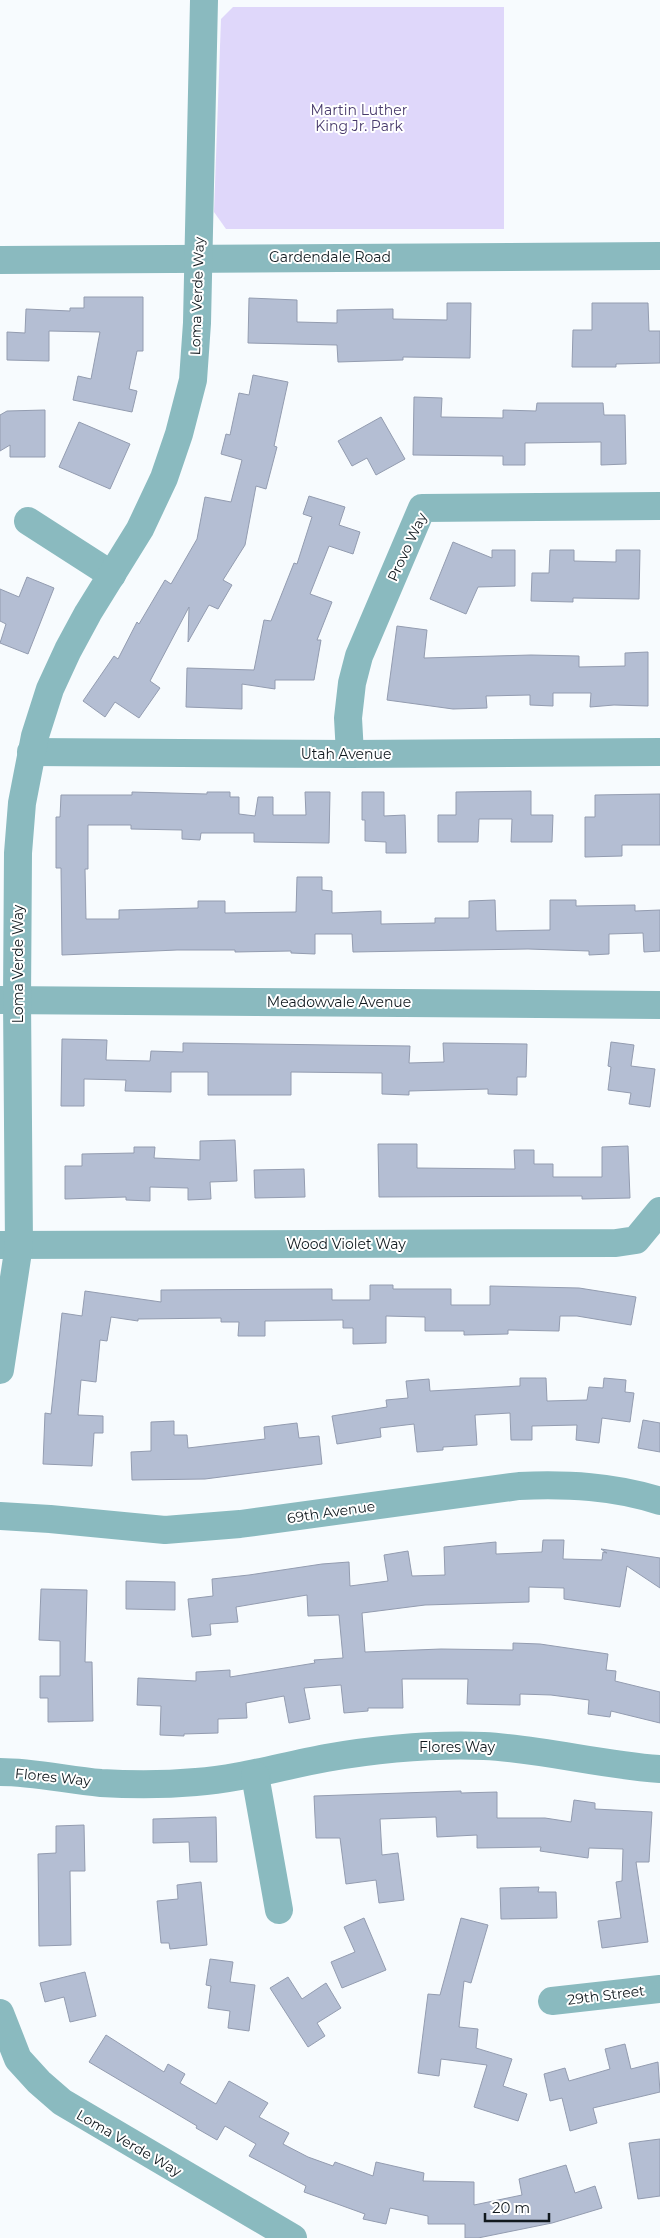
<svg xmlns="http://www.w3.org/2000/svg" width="660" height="2238" font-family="Montserrat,sans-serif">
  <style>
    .green { fill: #dfd7fa }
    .building { fill: #b4bed3; stroke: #939cb0 }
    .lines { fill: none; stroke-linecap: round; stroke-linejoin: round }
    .minor { stroke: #8ababf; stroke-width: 28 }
    .labels { text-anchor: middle; stroke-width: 4; stroke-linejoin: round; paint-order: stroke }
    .park-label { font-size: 14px; fill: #47396b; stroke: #fff }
    .street-label { font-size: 14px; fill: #11191e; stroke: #fff }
  </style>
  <rect width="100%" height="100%" fill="#f7fbfe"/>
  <polygon class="green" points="233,7 504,7 504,229 226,229 214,212 221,19"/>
  <g class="building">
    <polygon points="84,297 143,297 143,351 137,351 129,389 137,391 132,412 73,400 78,376 91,379 100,332 49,331 49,361 7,360 7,332 25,333 26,309 70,311 70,308 84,308"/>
    <polygon points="249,298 297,300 297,322 337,323 337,310 393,309 393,319 447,320 447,303 471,303 470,358 403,357 403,360 338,362 337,345 248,343"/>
    <polygon points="592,303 648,303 649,331 660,331 660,363 616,364 616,367 572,367 573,330 592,330"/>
    <polygon points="253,375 288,382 274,446 277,447 266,489 256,486 245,545 223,580 232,585 218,609 209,605 188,642 189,607 150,681 160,688 139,718 115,702 105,717 83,701 114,656 118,659 137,622 139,624 165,580 171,584 197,539 205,497 231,502 242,460 221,454 226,434 230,435 239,393 249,395"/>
    <polygon points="414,397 442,398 441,417 503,418 503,410 536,411 537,403 603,403 604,415 625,415 626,464 601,465 601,442 525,443 525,465 503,465 503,456 413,455"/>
    <polygon points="45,410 45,457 10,457 10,445 0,451 0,415 7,411"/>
    <polygon points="381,417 405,459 376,475 367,458 352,466 338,441"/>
    <polygon points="79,422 130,444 110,489 59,467"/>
    <polygon points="309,496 345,507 339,525 360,532 353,554 329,546 310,594 332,602 317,640 321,640 314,680 275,680 275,689 242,684 242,709 186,707 187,668 254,670 264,620 271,621 294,563 297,564 312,517 303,514"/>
    <polygon points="453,542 492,558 492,550 515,550 515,586 478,587 466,614 430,599"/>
    <polygon points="550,550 574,550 574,561 616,562 616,550 640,550 639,599 573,598 573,602 531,601 532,573 549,573"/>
    <polygon points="27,577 54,588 28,654 0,643 6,624 0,621 0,589 19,597"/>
    <polygon points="397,626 427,630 424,658 531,655 579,656 579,667 625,666 625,653 648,652 648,706 614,705 590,707 591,693 553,693 553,706 530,705 530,695 486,696 487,708 453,709 387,700"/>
    <polygon points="531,791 531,815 553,815 552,842 511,842 512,819 479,819 478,842 438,842 438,815 456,815 456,792"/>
    <polygon points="132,792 207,794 207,792 230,792 230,797 239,797 239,814 255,816 258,797 273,797 273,815 306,815 305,792 330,792 329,843 254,842 254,833 201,833 200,840 182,839 182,830 131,829 131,825 88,825 88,869 85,869 86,919 119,919 119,910 198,908 198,901 225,901 225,913 296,912 297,877 322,877 322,890 332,891 332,913 381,911 381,924 435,923 435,918 469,918 469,901 495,900 496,931 550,930 550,900 576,900 576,906 635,905 635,911 660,910 660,951 644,952 643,933 609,934 609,954 589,955 589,951 528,949 353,952 352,934 315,934 315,954 291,953 291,951 235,952 235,950 177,950 62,955 61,868 56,868 56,817 60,817 61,795 132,795"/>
    <polygon points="362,792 384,792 384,816 405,815 406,853 386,853 386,842 365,841 365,820 362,820"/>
    <polygon points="660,794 660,845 622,845 622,856 585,857 585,817 595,817 595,795"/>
    <polygon points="62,1039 107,1040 106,1060 150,1061 151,1051 183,1052 183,1043 410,1046 409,1063 444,1062 443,1043 527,1044 526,1077 517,1077 517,1095 488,1094 488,1089 409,1091 409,1095 382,1094 382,1073 291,1072 291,1095 208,1095 208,1072 171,1072 171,1092 125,1091 126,1080 84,1079 84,1106 61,1106"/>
    <polygon points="611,1042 634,1045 631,1066 655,1069 650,1107 629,1104 631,1093 608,1090 611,1067 608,1066"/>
    <polygon points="235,1140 237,1181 210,1182 211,1199 188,1200 188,1188 150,1187 150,1201 126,1200 126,1197 65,1199 65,1166 82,1166 82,1154 134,1153 134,1147 155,1147 154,1158 200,1160 200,1141"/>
    <polygon points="378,1144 417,1144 417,1168 515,1169 514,1150 534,1150 534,1164 553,1164 553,1177 602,1177 602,1147 628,1146 630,1198 582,1199 582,1196 379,1197"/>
    <polygon points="304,1169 305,1197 255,1198 254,1170"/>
    <polygon points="370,1285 393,1285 393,1289 451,1289 451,1305 490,1305 490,1286 579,1288 636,1297 631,1325 577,1316 560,1316 559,1331 508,1330 508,1334 464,1335 464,1331 425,1331 425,1317 386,1316 386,1343 353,1344 353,1328 343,1328 343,1320 265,1321 265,1336 238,1336 239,1322 221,1322 221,1318 138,1319 138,1321 111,1317 107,1341 100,1340 96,1382 81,1380 78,1415 103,1416 103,1433 94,1433 92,1466 43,1464 45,1413 51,1414 62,1313 82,1316 85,1291 161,1302 161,1290 332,1289 332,1300 370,1300"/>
    <polygon points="520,1378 546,1378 547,1401 587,1400 589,1387 603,1388 604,1378 626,1380 625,1392 634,1393 630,1422 602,1418 599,1443 576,1440 577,1425 532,1426 532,1440 511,1440 510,1413 475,1415 477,1445 443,1447 443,1450 417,1452 414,1424 380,1428 381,1437 337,1444 332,1416 387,1407 386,1400 408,1398 406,1381 429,1379 430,1391 520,1386"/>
    <polygon points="643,1420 660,1423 660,1452 638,1448"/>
    <polygon points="174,1421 174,1435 187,1435 188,1448 265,1439 264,1427 297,1423 299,1438 319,1436 322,1464 205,1479 132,1480 131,1452 151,1451 151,1422"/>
    <polygon points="543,1540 564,1540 563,1559 602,1560 603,1552 607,1553 601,1549 660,1558 660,1588 627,1566 620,1607 564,1599 564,1588 529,1587 529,1602 425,1605 362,1613 365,1652 441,1649 513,1650 513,1643 540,1644 608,1654 606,1670 616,1671 615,1681 660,1692 660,1723 611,1711 610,1717 588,1714 589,1700 551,1695 520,1694 520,1705 467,1704 468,1679 402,1679 403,1708 368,1708 368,1711 344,1713 341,1685 304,1688 310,1719 289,1723 284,1696 246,1703 247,1718 218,1719 218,1733 184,1734 184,1736 160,1735 161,1706 137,1705 138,1678 196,1681 196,1672 230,1670 230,1677 315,1663 314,1660 343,1658 339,1615 308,1616 307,1595 236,1607 238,1622 210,1624 211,1635 192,1637 188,1599 213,1596 212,1579 249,1575 322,1564 349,1562 350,1586 388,1581 384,1555 408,1551 412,1576 445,1575 444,1547 496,1542 496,1554 542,1552"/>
    <polygon points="126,1581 175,1582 175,1610 126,1609"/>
    <polygon points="41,1589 87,1590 85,1662 92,1662 93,1721 48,1722 48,1698 40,1698 40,1676 60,1676 60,1641 39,1640"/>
    <polygon points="461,1791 461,1793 497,1792 497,1818 545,1818 571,1822 574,1800 595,1803 595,1809 652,1812 649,1862 636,1862 648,1942 602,1948 598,1921 621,1918 616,1882 622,1881 623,1849 589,1848 588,1858 540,1851 541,1847 477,1848 477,1835 437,1837 436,1817 380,1819 382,1855 398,1853 404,1900 379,1903 376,1880 346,1884 340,1838 316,1838 314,1796"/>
    <polygon points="216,1817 217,1862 190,1862 189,1842 153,1843 153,1819"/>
    <polygon points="84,1825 85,1871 70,1871 71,1945 39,1946 38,1854 56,1853 56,1826"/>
    <polygon points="201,1882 207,1945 170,1949 169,1943 161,1943 157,1901 178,1899 177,1885"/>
    <polygon points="539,1887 538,1892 556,1892 557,1918 501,1919 500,1888"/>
    <polygon points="364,1918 386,1970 342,1988 331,1962 355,1952 344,1927"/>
    <polygon points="461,1918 488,1925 471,1983 464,1981 459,2027 478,2029 476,2048 512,2059 503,2086 527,2094 518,2121 474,2107 487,2065 441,2059 439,2076 418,2073 428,1994 440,1995"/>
    <polygon points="210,1959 233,1962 230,1982 255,1985 249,2031 228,2028 230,2011 208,2008 211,1986 206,1985"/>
    <polygon points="85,1972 96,2016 70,2022 64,1997 45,2002 40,1983"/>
    <polygon points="288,1977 302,1999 326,1983 341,2008 317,2023 325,2036 308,2047 270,1988"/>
    <polygon points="106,2035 164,2072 168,2064 185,2074 180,2083 216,2104 229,2081 268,2103 259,2117 289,2133 283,2144 308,2157 333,2166 335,2162 373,2176 376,2162 424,2173 423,2181 474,2182 474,2205 522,2195 519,2179 566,2165 575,2193 595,2186 602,2208 552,2223 478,2238 465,2238 465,2224 428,2224 428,2216 390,2208 386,2224 363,2219 365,2214 304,2192 306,2186 249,2156 256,2144 225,2126 217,2140 196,2128 197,2126 89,2062"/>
    <polygon points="625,2044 631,2069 658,2062 660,2092 593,2108 597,2123 570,2131 562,2098 550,2101 544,2074 565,2068 569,2081 610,2069 605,2049"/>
    <polygon points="660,2139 660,2196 638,2199 629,2143"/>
  </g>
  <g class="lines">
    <g class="minor">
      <polyline points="0,260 660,256"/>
      <polyline points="28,521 112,575"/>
      <polyline points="31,752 350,754 660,752"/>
      <polyline points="350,754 348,718 352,683 359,656 422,508 660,506"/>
      <polyline points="0,1000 660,1005"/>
      <polyline points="0,1245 616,1243 636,1240 660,1211"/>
      <polyline points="0,1370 19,1245 17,1000 18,853 22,803 35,736 50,689 68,650 88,613 140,529 164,478 179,434 193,380 197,323 204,0"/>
      <path d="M0 1516 50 1519 165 1530 240 1524 519 1486C567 1484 614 1486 660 1501"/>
      <path d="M0 1772C34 1772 67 1780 101 1783 133 1785 164 1785 196 1782 240 1779 282 1766 326 1758 378 1749 431 1744 484 1746 543 1749 601 1765 660 1769"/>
      <polyline points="255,1775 279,1910"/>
      <polyline points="552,2001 660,1989"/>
      <polyline points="0,2013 18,2059 39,2082 62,2102 293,2238"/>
    </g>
  </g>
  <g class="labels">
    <g class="park-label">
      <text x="359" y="115">Martin Luther<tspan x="359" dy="16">King Jr. Park</tspan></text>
    </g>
    <g class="street-label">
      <text x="330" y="262">Gardendale Road</text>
      <text transform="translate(197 296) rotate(-88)" y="5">Loma Verde Way</text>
      <text transform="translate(407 547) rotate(-65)" y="5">Provo Way</text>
      <text x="346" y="759">Utah Avenue</text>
      <text transform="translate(18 964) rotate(-90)" y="5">Loma Verde Way</text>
      <text x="339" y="1007">Meadowvale Avenue</text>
      <text x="346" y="1249">Wood Violet Way</text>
      <text transform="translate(331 1512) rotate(-8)" y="5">69th Avenue</text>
      <text x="457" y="1752">Flores Way</text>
      <text transform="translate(53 1777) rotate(6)" y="5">Flores Way</text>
      <text transform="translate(606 1995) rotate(-7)" y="5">29th Street</text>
      <text transform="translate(129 2143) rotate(30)" y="5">Loma Verde Way</text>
    </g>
  </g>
  <path d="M485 2213v8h64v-8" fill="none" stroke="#11191e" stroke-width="2.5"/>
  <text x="492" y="2213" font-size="15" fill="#11191e" stroke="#ffffff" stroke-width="4" paint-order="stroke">20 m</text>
</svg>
